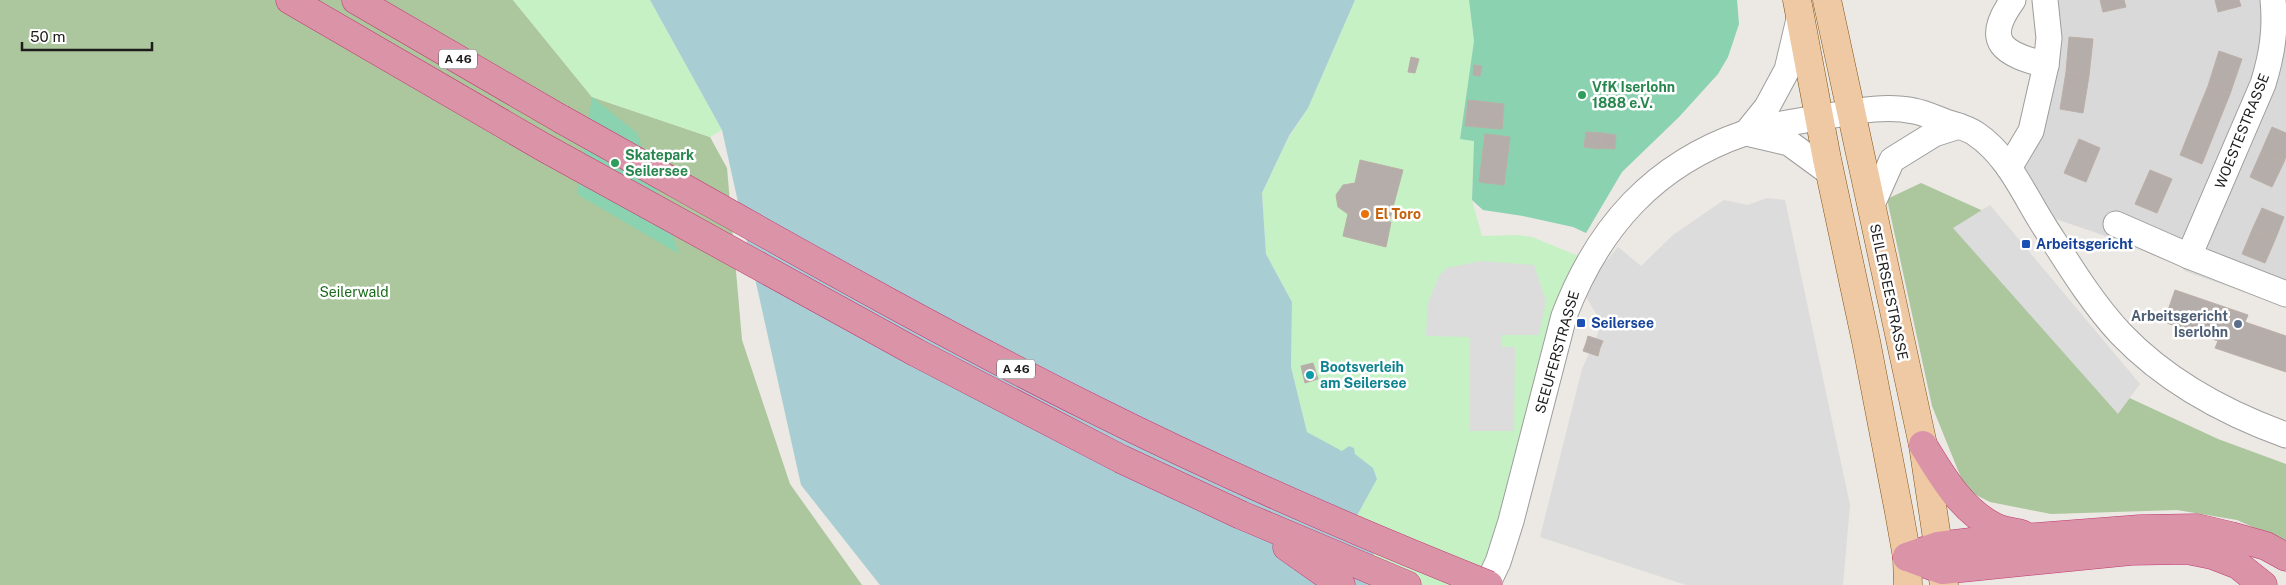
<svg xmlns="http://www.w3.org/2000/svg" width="2286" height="585" font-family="'Public Sans',sans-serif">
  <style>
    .residential { fill: #dad9d9 }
    .forest { fill: #acc69d }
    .park { fill: #c5f1c4 }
    .pitch { fill: #8ad2b0 }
    .parking { fill: #dcdcdc }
    .water { fill: #a8ced4 }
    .building { fill: #b5ada9; stroke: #bcaea7 }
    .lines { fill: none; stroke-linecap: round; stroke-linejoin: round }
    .minor-casing { stroke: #9d9d9d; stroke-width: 27 }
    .major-casing { stroke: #815312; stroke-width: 29 }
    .highway-casing { stroke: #c03974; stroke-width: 29 }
    .minor { stroke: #fff; stroke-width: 25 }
    .major { stroke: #efc8a4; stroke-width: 28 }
    .highway { stroke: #da93a7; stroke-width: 28 }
    .highway-bridge-casing { stroke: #c03974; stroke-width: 29; stroke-linecap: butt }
    .highway-bridge { stroke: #da93a7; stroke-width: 28 }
    .leisure-dot { fill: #2e9e5b; stroke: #fff; stroke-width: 2 }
    .food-dot { fill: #e8710a; stroke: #fff; stroke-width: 2 }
    .transit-dot { fill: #1a4fb4; stroke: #fff; stroke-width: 2 }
    .service-dot { fill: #5c6f8a; stroke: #fff; stroke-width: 2 }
    .culture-dot { fill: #0f9aa8; stroke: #fff; stroke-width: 2 }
    .labels { text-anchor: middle; stroke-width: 5; stroke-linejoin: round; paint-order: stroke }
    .shield { fill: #fff; stroke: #606060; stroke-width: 1 }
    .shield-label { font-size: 12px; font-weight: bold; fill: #1c1c1c }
    .leisure-label { font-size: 14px; font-weight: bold; fill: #27864d; stroke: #fff; text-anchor: start }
    .street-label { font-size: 14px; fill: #1c1c1c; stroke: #fff }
    .food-label { font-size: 14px; font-weight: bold; fill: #c56008; stroke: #fff; text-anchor: start }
    .transit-label { font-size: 14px; font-weight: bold; fill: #164399; stroke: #fff; text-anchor: start }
    .park-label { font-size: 14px; fill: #196b19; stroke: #fff }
    .service-label { font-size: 14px; font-weight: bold; fill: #4e5e75; stroke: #fff; text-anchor: end }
    .culture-label { font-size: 14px; font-weight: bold; fill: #0d838f; stroke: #fff; text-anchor: start }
  </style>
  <rect width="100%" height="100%" fill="#ece8e3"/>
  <polygon class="residential" points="2047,0 2286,0 2286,307 2185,271 2175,260 2050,217 2016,164"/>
  <g class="forest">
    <polygon points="0,0 513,0 592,97 710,137 727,168 742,340 790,484 862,585 0,585"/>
    <polygon points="1921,183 1981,210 2108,388 2218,439 2286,464 2286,542 2237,520 2177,510 2051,514 1990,502 1966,490 1932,406 1887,199"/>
  </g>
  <g class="park">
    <polygon points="513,0 650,0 722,130 710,137 592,97"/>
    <path d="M1355 0H1469L1474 41 1460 139 1474 140 1472 200 1482 236 1518 235 1532 237 1586 259 1483 585H1378L1354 521 1377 478C1370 460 1359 458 1342 451 1330 446 1318 438 1307 432L1291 367 1292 302 1266 254 1262 193 1288 139 1308 108Z"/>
  </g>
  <g class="pitch">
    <polygon points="1469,0 1737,0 1739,24 1728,57 1718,74 1679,117 1622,172 1586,233 1573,227 1523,216 1483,210 1472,200 1474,141 1460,139 1474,41"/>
    <polygon points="592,97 637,133 679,254 577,194"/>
  </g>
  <g class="parking">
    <polygon points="1767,198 1785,200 1850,505 1843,585 1686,585 1540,537 1582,369 1602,324 1582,290 1618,247 1641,266 1673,235 1724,200 1748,205"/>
    <polygon points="1990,205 2140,384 2118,414 1953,228"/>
    <polygon points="1481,261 1534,265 1546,301 1539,335 1501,335 1502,347 1515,347 1514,431 1470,431 1470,337 1426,336 1428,303 1439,276 1447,268"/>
  </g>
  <polygon class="water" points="650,0 1355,0 1308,108 1289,136 1262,193 1266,254 1292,302 1291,367 1307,432 1342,451 1349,446 1354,448 1355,454 1373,468 1377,479 1354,521 1373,549 1378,585 880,585 801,485 722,130"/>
  <g class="building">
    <polygon points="2100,0 2124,0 2126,7 2103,12"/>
    <polygon points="2215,0 2239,0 2241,6 2218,12"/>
    <polygon points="2069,37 2093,39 2089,76 2066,72"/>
    <polygon points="2219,51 2242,59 2230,94 2208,86"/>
    <polygon points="1411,57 1419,59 1415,73 1408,72"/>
    <polygon points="1474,65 1482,66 1480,76 1473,75"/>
    <polygon points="2066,72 2089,76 2083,113 2060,109"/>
    <polygon points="2208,86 2230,94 2216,129 2194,120"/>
    <polygon points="1468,100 1504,104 1502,129 1465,126"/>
    <polygon points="2194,120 2216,129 2202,164 2180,155"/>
    <polygon points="2272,127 2286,133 2286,156 2284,162 2261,152"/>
    <polygon points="1586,132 1602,133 1600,149 1584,147"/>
    <polygon points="1602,133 1616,135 1615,149 1600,148"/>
    <polygon points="1485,134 1510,137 1504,185 1479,182"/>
    <polygon points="2079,139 2100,148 2086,182 2064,173"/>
    <polygon points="2261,152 2284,162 2272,187 2250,177"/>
    <polygon points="1360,160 1403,170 1389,222 1391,222 1386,247 1343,236 1348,214 1338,207 1336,195 1343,185 1355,183"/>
    <polygon points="2150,170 2172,179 2157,213 2135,204"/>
    <polygon points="2262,208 2284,217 2275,240 2252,230"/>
    <polygon points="2252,230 2275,240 2265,263 2242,254"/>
    <polygon points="2175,290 2248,315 2245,322 2286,336 2286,372 2215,348 2218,341 2164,322"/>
    <polygon points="1588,336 1603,341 1600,348 1586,343"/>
    <polygon points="1586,343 1600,348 1598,356 1583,351"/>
    <polygon points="1313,363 1318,379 1305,383 1301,366"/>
  </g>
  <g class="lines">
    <defs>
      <g id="minor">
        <path d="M2013 0C1982 43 2004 54 2046 65"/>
        <polyline points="1746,133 1767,107 1787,70 1800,15"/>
        <polyline points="1751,134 1789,143 1830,173"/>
        <polyline points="2009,168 2031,131 2046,65 2049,38 2045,0"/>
        <polyline points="1871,207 1892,160 1934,134 1959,126"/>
        <polyline points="2116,224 2189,256 2286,294"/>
        <path d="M2189 256 2263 84C2272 55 2276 30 2273 0"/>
        <path d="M1487 585 1498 562 1511 521 1564 316C1598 227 1654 164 1745 133 1772 124 1801 121 1829 116 1857 111 1886 105 1914 111 1925 113 1935 118 1946 122 1955 125 1968 128 1976 134 2009 156 2025 197 2046 229 2069 265 2092 303 2121 334 2166 381 2225 413 2286 435"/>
      </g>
      <g id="major">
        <polyline points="1797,0 1827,159 1866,341 1899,512 1907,557 1908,585"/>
        <polyline points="1827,0 1923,445 1944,585"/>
      </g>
      <g id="highway">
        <polyline points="290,0 543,147 917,353 1121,459 1241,515 1407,585"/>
        <polyline points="356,0 561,119"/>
        <path d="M1923 445C1942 476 1961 510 1995 527 2003 531 2014 532 2022 534"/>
        <polyline points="1287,547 1341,585"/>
        <polyline points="1907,557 1938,546 1971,542 2140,529 2197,528 2231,536 2266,546 2286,557"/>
        <polyline points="1907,557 1942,570 2131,551 2187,550 2212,555 2238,565 2263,585"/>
      </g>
    </defs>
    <use href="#minor" class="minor-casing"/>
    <use href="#major" class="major-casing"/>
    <use href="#highway" class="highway-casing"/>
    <use href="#minor" class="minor"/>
    <use href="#major" class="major"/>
    <use href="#highway" class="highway"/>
    <defs>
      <path id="highway-bridge" d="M561 119C737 217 912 319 1093 409 1221 473 1356 532 1489 585"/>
    </defs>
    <use href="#highway-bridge" class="highway-bridge-casing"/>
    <use href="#highway-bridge" class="highway-bridge"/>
  </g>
  <g class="leisure-dot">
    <circle cx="1582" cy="95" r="5"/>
    <circle cx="615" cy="163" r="5"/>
  </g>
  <circle class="food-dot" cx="1365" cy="214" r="5"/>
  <g class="transit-dot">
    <rect x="2021" y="239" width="10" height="10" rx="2.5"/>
    <rect x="1576" y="318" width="10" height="10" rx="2.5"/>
  </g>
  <circle class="service-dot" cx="2238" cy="324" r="5"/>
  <circle class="culture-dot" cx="1310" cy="375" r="5"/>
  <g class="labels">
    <g class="shield">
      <rect x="439" y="49.5" width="38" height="19" rx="4"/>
      <rect x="997" y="359.5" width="38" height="19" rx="4"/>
    </g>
    <g class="shield-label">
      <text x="458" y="63">A 46</text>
      <text x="1016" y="373">A 46</text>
    </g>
    <g class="leisure-label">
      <text x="1592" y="92">VfK Iserlohn<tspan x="1592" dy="16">1888 e.V.</tspan></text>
      <text x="625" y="160">Skatepark<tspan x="625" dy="16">Seilersee</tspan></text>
    </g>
    <g class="street-label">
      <text transform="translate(2242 131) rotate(-68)" y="5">WOESTESTRASSE</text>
      <text transform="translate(1889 292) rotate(78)" y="5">SEILERSEESTRASSE</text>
      <text transform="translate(1557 352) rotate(-74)" y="5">SEEUFERSTRASSE</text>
    </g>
    <g class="food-label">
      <text x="1375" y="219">El Toro</text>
    </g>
    <g class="transit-label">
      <text x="2036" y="249">Arbeitsgericht</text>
      <text x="1591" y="328">Seilersee</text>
    </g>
    <g class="park-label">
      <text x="354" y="297">Seilerwald</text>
    </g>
    <g class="service-label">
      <text x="2228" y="321">Arbeitsgericht<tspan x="2228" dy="16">Iserlohn</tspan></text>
    </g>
    <g class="culture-label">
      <text x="1320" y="372">Bootsverleih<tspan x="1320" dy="16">am Seilersee</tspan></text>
    </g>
  </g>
  <path d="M22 42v8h130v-8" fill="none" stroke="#1c1c1c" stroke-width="2.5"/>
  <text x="30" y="42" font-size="15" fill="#1c1c1c" stroke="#ffffff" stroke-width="4" paint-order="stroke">50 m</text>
</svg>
